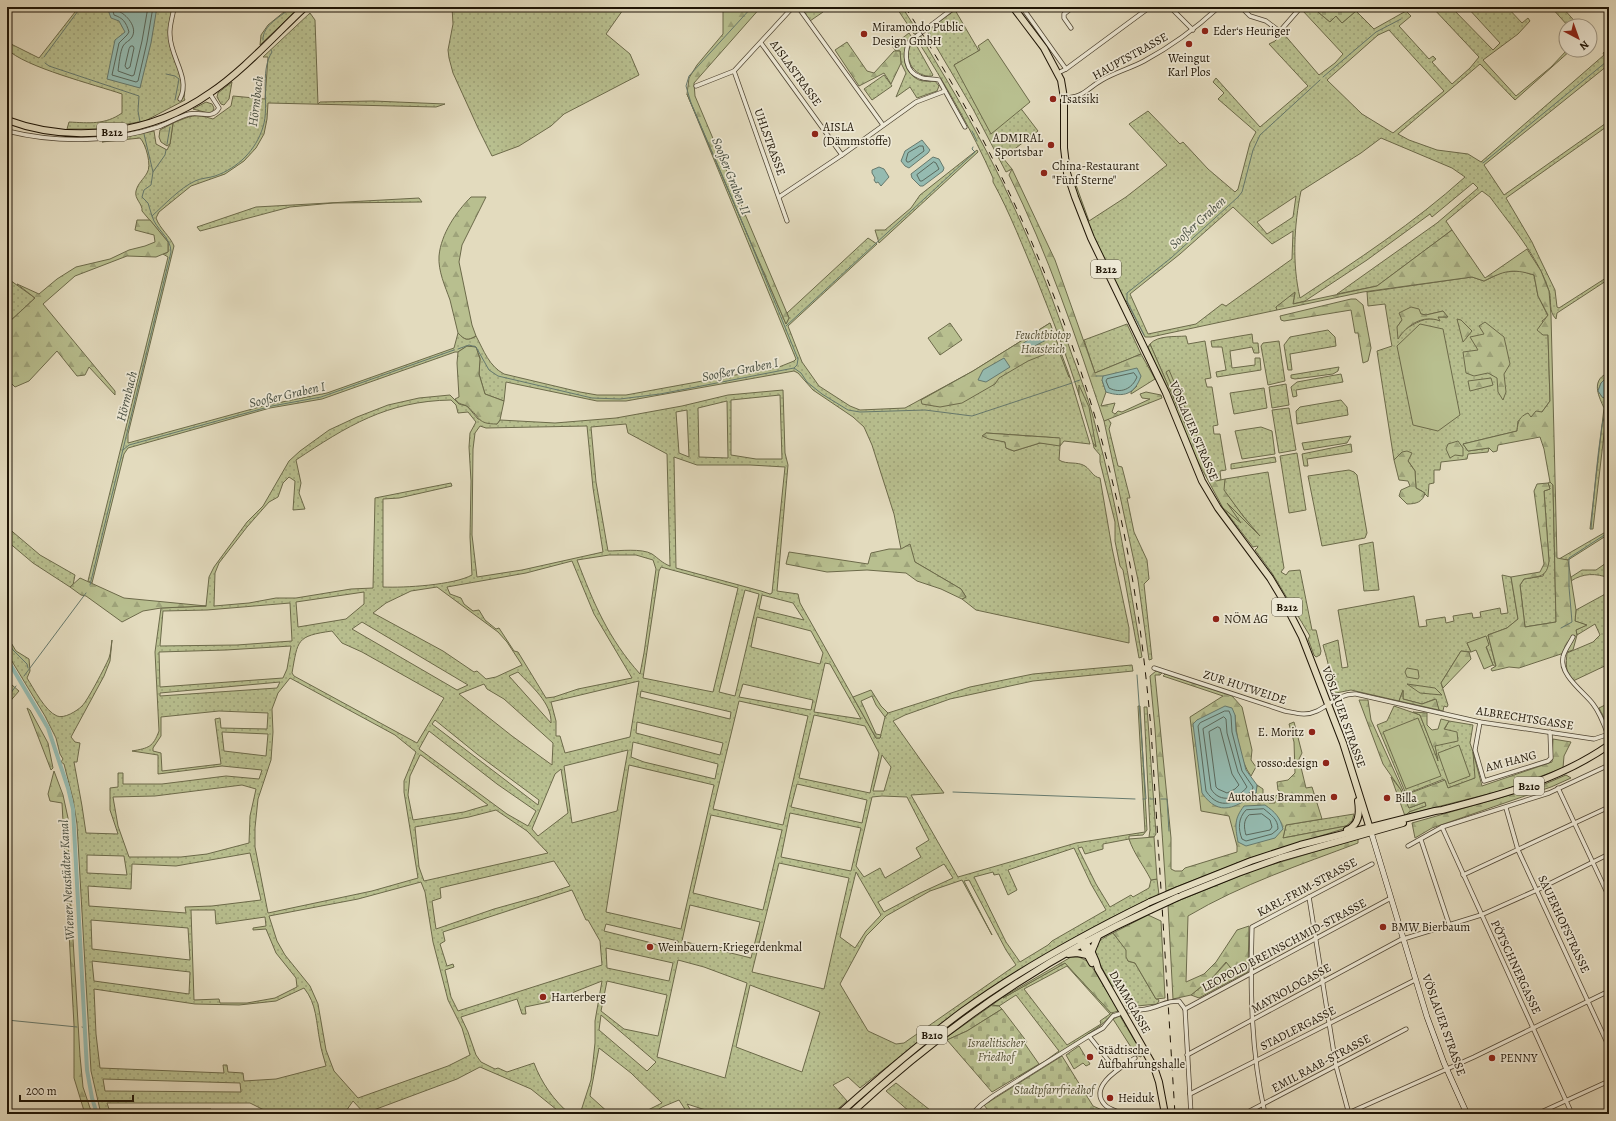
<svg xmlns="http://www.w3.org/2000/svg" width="1616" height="1121" font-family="Alegreya,serif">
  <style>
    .green { fill: url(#green-dots); stroke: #6c6a4a; fill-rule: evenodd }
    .forest { fill: url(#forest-firs); stroke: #6c6a4a }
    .wetland { fill: url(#wetland-marsh); stroke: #6c6a4a }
    .cemetery { fill: url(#cemetery-stones); stroke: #6c6a4a }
    .pitch { fill: #b8bf8f; stroke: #6c6a4a }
    .water { fill: #95bbb1; stroke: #66796d }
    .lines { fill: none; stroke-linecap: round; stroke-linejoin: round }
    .shore { stroke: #5a685c; stroke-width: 1 }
    .stream { stroke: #66796d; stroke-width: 1 }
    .canal { stroke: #95bbb1; stroke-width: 4 }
    .street-casing { stroke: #504634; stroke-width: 5 }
    .secondary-casing { stroke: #1f1506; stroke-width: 6 }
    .primary-casing { stroke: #1f1506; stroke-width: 8 }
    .street { stroke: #ede8d5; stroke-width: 3.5 }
    .secondary { stroke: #ede8d5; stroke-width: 5 }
    .primary { stroke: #e3dbbe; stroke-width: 6 }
    .rail { stroke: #1f1506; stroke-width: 1; stroke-dasharray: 7 7; stroke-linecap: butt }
    .primary-bridge-casing { stroke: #1f1506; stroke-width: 8; stroke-linecap: butt }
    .primary-bridge { stroke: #e3dbbe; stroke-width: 6 }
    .poi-dot { fill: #8f2418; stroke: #ede8d5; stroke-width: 1.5 }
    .labels { text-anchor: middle; stroke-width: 3.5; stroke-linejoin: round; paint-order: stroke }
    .shield { fill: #ede8d5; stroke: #5d5444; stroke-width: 1 }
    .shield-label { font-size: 11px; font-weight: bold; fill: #1f1506 }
    .poi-label { font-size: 12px; fill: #1f1506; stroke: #ede8d5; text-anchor: start }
    .street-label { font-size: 12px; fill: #1f1506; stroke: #ede8d5 }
    .park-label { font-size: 12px; font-style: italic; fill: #555036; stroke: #ede8d5 }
    .water-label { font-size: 13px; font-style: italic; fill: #484f42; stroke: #ede8d5 }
  </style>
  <defs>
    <pattern id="green-dots" width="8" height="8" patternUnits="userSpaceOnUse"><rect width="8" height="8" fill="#b8bf8f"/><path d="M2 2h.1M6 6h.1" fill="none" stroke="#9ea37a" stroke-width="1.8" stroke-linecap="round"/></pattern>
    <pattern id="forest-firs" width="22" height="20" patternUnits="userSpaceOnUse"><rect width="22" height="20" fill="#b8bf8f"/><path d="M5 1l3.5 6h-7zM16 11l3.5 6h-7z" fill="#9ea37a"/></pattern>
    <pattern id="wetland-marsh" width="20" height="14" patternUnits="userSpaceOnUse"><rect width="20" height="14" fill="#b8bf8f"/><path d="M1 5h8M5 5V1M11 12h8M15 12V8" fill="none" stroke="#9ea37a"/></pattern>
    <pattern id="cemetery-stones" width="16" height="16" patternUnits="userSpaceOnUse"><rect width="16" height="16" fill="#b8bf8f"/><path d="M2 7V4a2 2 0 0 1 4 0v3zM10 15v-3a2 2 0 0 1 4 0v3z" fill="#9ea37a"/></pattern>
  </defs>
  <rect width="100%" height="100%" fill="#e3dbbe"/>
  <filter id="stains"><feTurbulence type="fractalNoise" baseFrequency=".005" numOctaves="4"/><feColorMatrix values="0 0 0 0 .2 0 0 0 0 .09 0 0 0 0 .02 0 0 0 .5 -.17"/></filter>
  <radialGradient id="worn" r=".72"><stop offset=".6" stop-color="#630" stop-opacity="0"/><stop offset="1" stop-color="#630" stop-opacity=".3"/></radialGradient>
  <g class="green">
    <path d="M79 7H175C174 16 170 26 171 35 173 57 188 75 184 98L185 100 145 121 98 129H67L69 122C89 123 105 125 122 113V94C96 85 24 67 7 49V42L39 58Z"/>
    <polygon points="290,7 300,7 260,45 261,35 268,25"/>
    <polygon points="452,7 625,7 606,34 630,54 639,75 564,114 551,126 519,146 492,156 478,128 453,73 449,58 448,50 453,24"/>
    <polygon points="801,7 819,7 823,12 810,21"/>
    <polygon points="896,7 902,7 918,32 914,34"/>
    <path d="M1305 7H1312L1330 22 1336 16 1342 23 1356 11 1374 29 1406 11 1411 16 1399 26 1429 59 1433 56 1436 59 1432 62 1452 84 1470 68 1479 57 1432 7H1451L1493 50 1500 43 1467 7H1507L1522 23 1528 18 1530 21 1518 34 1483 60 1516 96 1551 67 1567 50H1571L1515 100 1480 64 1398 134 1409 140 1437 150 1468 154 1481 162 1604 55 1603 53 1609 48 1608 55 1609 68 1607 66 1484 165 1504 195 1609 121V125L1506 198 1532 242 1540 259 1555 290 1557 307 1559 308 1609 276V279L1557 313 1556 319C1548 311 1552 301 1549 291 1538 256 1511 226 1490 197L1482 191 1446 221 1452 230 1377 286 1337 294 1437 223 1478 188 1473 183 1432 217 1430 214 1367 260 1305 301 1293 304 1295 293 1276 307 1277 310 1151 337H1145L1127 302 1124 299 1089 228 1074 187 1076 185 1089 221 1126 197 1167 165 1129 124 1148 111 1180 144 1183 142 1208 169 1235 192 1238 189 1250 143 1256 132 1218 99 1224 93 1213 82 1216 78 1260 127 1308 86 1269 44 1275 41 1283 33 1319 75 1335 63 1343 54 1302 10ZM1389 30 1444 91 1393 133 1362 114 1327 80 1378 35ZM1381 138 1452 168 1465 177C1414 223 1357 260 1300 298 1292 264 1294 225 1301 191L1361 153ZM1296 196 1293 217 1267 234 1257 222ZM1233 207 1272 244 1293 231 1292 259 1226 306 1222 304 1196 324 1148 334 1130 294 1180 254Z"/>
    <polygon points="1551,7 1562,7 1579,26 1568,26"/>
    <polygon points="955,10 979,51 954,65 1019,106 1038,131 1003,158 1012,169 1006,172 973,109 927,31"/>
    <path d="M310 13 315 20 318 104 320 102 373 101 445 104 436 107 268 103 267 119 264 134 256 148 244 161 225 174 191 186 159 212 156 218C160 229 170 236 174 246L128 434V443L267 405 327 393 454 348 458 333C465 340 467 341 476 336 484 351 489 366 504 374L580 392 597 395H626L779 367 794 361 796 359 687 94 786 324 789 318 787 313 868 238 877 244 788 326 802 362 819 386 850 406 860 410 905 408 973 371 1050 323 1069 377H1070L1090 444 1064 441 1060 446 1059 460C1067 465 1077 461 1085 466 1091 470 1093 477 1100 478L1112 548 1129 628V643L976 610 962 599 966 597 961 589 915 562 901 549 894 514 872 445 864 427 853 417 813 390 798 373 794 371 626 401H597L506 382 504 401 485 394 479 374 480 358 476 348 467 346 458 352H455L322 399 270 408 128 448 124 454 92 583 88 581 168 257 163 254 168 252V242L142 211C143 204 134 199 136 191 138 183 143 180 147 173 152 166 146 144 140 138L102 142 154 131 156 144 167 150 170 144 173 123C191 116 194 113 213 119L231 106 233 96 265 99 268 57H263ZM986 433 1059 438 1060 445 1040 443 1014 451 1006 448 1005 442 983 436Z"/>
    <path d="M909 33 911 36C900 50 902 72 919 80 925 82 930 81 935 81L939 86 937 91 917 98 910 87 896 97 906 73 901 63 900 51H896L892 46Z"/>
    <path d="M920 35C938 66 957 96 974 128 1014 200 1046 277 1072 355 1081 379 1090 403 1096 428 1117 503 1129 580 1142 657L1139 658 1123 570 1120 566 1115 541V522L1100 462V455L1094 448 1093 443 1096 446 1079 387V395C1067 356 1052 318 1037 280 1023 247 1010 213 993 182V178C972 130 945 84 916 38Z"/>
    <path d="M914 41 933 75 932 76C913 78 900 55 914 41Z"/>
    <polygon points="884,75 892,86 872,100 864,89"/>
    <polygon points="232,82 229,99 224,105 221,104 217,97 218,93"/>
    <polygon points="206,102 212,104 214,108 212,113 208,113 193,109"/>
    <polygon points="977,150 978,152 879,243 875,230 885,230 911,208 920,195"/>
    <polygon points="419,198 422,202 333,203 290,207 200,231 197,227 256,207"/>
    <path d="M1521 271 1534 275 1538 296 1548 316 1542 321 1548 335 1550 401 1542 412 1531 417 1518 421 1517 431 1463 444 1468 451 1489 448 1488 452 1468 454 1467 459 1441 462 1440 470H1434V483L1429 484 1428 497 1422 491 1416 488 1415 471 1402 452 1394 460 1377 351 1392 346 1391 341 1385 304 1368 306 1367 292 1472 277 1484 281 1503 272ZM1443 311 1447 317H1437L1439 320C1425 316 1416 323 1404 330L1397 327 1402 320 1421 314 1426 315Z"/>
    <polygon points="7,278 35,298 7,324"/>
    <polygon points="1127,324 1141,354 1095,373 1084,340"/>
    <polygon points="1328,330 1335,337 1336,346 1290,354 1292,370 1288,370 1284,345 1290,337"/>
    <polygon points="1252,334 1253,343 1258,343 1259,353 1254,353 1252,347 1230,351 1232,368 1255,365 1255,358 1260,358 1261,370 1217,377 1216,372 1226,370 1222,347 1212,347 1211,341"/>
    <path d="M1186 336 1188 344 1205 341 1211 378 1205 379 1207 387H1212L1218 425 1213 426 1214 434H1220L1226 470 1220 471 1221 480 1216 481 1193 437 1191 438 1150 344C1158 335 1175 337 1186 336Z"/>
    <polygon points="1279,341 1285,381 1268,385 1261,346 1263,343"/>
    <polygon points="1339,367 1338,371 1333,374 1295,379 1291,378 1291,375"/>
    <polygon points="1341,374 1343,382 1296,390 1297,396 1293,397 1291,387 1297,382"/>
    <path d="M1604 375 1609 379V384L1604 380 1601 383 1598 391 1603 398 1609 393V408L1608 409 1606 417 1593 529H1590L1604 408C1599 397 1592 383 1604 375Z"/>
    <polygon points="1286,384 1289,405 1272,408 1269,387"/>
    <polygon points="1264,388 1267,408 1234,414 1230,393"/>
    <path d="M783 390 785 453 788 465 777 591 798 594 800 603 876 738H880L885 717 888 713 970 687 1033 674 1132 665 1133 671 1033 681 950 699 905 715 893 721 944 793 911 795 958 877 1076 843 1145 832 1138 706H1140L1147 830 1143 835 1129 836V839L1103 844V849L1085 854 1082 847 1078 848 1096 884 1110 907 1131 895 1133 897 1149 888 1151 880 1157 879 1159 895C1049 943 954 1014 860 1088L848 1077 833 1085 847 1101 832 1114H718L687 1104 693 1114H688L679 1100 662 1107 652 1114H643L644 1112 662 1103 631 1073 599 1048 590 1096 610 1114H580L591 1080 595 1043V1021L602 981 549 1002 525 1007 526 1014H522L517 999 461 1017 468 1032 476 1055 481 1062 495 1069 498 1068 507 1072 534 1063C541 1082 554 1101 570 1114H562L531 1089 480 1067 457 1079 371 1111 373 1114H365L353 1101 344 1114H101L91 1071 77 824 73 799 64 764 61 762 63 759 60 754 56 738 45 716 7 653V636L16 651 29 659 30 671 27 678C34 689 45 711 57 716 64 719 77 711 82 706 88 700 105 667 109 658 111 652 111 646 112 640L110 661 104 676 71 737 75 742 80 743 77 762H74L82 806 86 833 118 834 110 810V788L118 787V773H123V784H162L226 776 259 779 262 770 222 766 158 774V755L132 751C149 748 153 747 159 731L155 652 161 608 206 606 209 577 214 567 247 522 263 506 289 461 300 451 329 430 357 417 388 405 419 398 450 395 459 404 467 406 478 419 497 424 500 420 555 423 616 418 682 406 728 395ZM780 395 782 459H756L731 455V400ZM451 400 456 405 458 413 468 412 476 422 470 433 469 447 471 481 470 537 472 575C454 585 404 588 383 587V499L399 498 452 486 451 483 375 498 373 588 351 589 296 598H276L249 603 214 606 215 573 219 563 247 527 269 502 278 497 283 483 289 477 295 481 293 510 305 509 299 493 301 483 296 460C347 426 387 401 451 400ZM727 401 728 458 699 457 698 408ZM687 410V411L689 457 679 453 676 412ZM626 424 628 433 667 454 670 566C662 563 658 558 652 554 642 548 619 551 608 551L596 482 591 427ZM480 426 486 428 587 426 593 488 603 552 522 570 477 577 472 535 473 449 475 433ZM674 457 697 465H750L785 467 772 593 770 594 761 591 676 568ZM609 555H636L653 560 656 569 644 653 640 674C608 638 594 604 577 560ZM572 561 594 614 632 678 578 689 554 697 546 698 518 652 514 651 499 628 496 629 485 620 479 610 473 611 464 604 461 598 450 594 447 587 526 573ZM661 567 738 588 713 692 643 678 659 571ZM437 587 498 632 507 642 522 665 496 677 486 679 477 671 474 672 443 651 373 613 386 603 411 591ZM745 590 759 594 735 696 719 692ZM364 592V604L346 619 298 627 296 602ZM762 595 793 603 804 620 759 609ZM290 603 292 641 237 645 160 646 163 611 207 610ZM757 617 811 631 823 653 820 664 751 647ZM362 622 468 685 457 690 352 629ZM332 631 342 643 362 652 444 698 417 743 294 676 292 673C298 640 296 636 332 631ZM291 646 287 669 283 678 160 687 159 652 226 650ZM825 663 830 664 861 719 814 712ZM518 672C531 686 552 703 551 723L509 676ZM290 678 395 735 416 752 404 781V792L418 878 372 891 268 913 255 847V828L258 799 271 760 273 732 272 709 278 693ZM639 681 630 737 565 753 560 736H556V721L551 702ZM280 682 277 688 160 696V693ZM484 684 487 689 504 699 553 743 552 765 512 736 459 694ZM743 684 813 700 811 710 739 697ZM641 691 731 712 730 719 640 697ZM739 701 808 716 783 825 713 809ZM219 711 268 713 267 729 221 728 220 718 215 719 221 764 162 771 161 753 153 751V748L161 736V717ZM814 715 865 726 879 753 870 793 799 778ZM435 720 477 754 539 800 538 805 432 724ZM637 722 723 743 720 755 636 733ZM429 731 497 784 536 811 528 826 507 814 419 749ZM222 732 268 734 266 756 224 751ZM633 742 718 764 715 779 644 762 631 757ZM628 750 617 811 572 823 564 766ZM420 755H421L488 805 464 812 413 820 408 795 410 776ZM882 755 891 767 884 791H873ZM629 765 714 785 681 929 606 912ZM561 769 568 813 538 836 532 829 555 774ZM797 784 867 800 862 823 791 807ZM242 785 256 789 250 816 249 843 207 854 181 857H129L118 826 113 797 155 796ZM882 796 907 797 929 840 916 848 921 857 885 878 880 868 864 877 856 866 872 797ZM496 810 527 831 548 853 424 881 419 867 415 827 469 817ZM790 813 861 828 851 871 781 857ZM711 815 782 830 763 910 693 893ZM1074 848 1091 884 1106 910 1052 941 1048 945 1020 962 1006 942 974 877 993 872 994 875 999 874 1008 895 1017 890 1008 870ZM250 853 261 900 212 906 185 907 186 913 89 906 88 886 131 889 132 864 176 866ZM87 855 124 856 127 875 87 873ZM554 861 570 886 537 897 494 909 436 929 432 901 441 898 440 888ZM779 863 849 878 824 989 752 972ZM944 864 953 878 920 893 884 912 878 902ZM856 872 881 915 866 931 855 948 840 937ZM962 880 992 935 964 881 969 880 1006 950 1016 965 904 1043 896 1044 868 1031 840 984 866 936 886 916 930 891ZM421 882 425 892 433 942 448 1000 462 1028 470 1055 448 1066 358 1098 334 1071 326 1050 318 1004 310 986 285 955 277 941 269 916 358 899ZM572 890 586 920H588L600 941 602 965 458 1011 451 997 445 970 454 967 453 964 447 966 440 944 445 941 443 932ZM690 905 760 922 751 958 682 941ZM191 910H215L216 924 265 917 266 926 253 928V930L266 929 276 953 296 978 297 987 275 998 247 1003H220L219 999 194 1000ZM91 920 188 928 190 960 92 949ZM606 924 678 941 676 951 648 942 604 931ZM606 948 673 963 669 981 607 968ZM678 960 704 967 747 983 725 1078 657 1057ZM92 961 190 972 189 994 94 981ZM607 981 667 995 658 1036 624 1029 601 1011ZM750 985 820 1012 802 1072 736 1047ZM304 988C317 1004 316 1022 320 1042 321 1050 324 1058 326 1066L276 1079 244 1081 243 1073 228 1072 227 1065H223L224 1073 100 1068 96 1034 94 989 195 1004 239 1005 276 1001ZM601 1015 656 1062 647 1071 599 1030ZM103 1079 240 1083 241 1092 105 1091ZM107 1103H250L268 1112 212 1114 211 1109H109Z"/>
    <polygon points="1341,400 1347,407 1348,415 1297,424 1296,411 1300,407"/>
    <polygon points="1289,408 1296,450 1279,453 1272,410"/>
    <polygon points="1108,419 1111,423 1109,429 1118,466 1122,467 1130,498 1127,498 1134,532 1147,560 1149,579 1144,584 1152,659 1149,660 1138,580 1104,421"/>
    <polygon points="1261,427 1272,431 1275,454 1242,459 1235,431"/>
    <polygon points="1351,436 1347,443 1304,450 1302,443"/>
    <polygon points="1351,444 1352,452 1307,459 1308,466 1304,466 1302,454"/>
    <polygon points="1297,453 1306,510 1289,513 1280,456"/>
    <polygon points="1275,457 1276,462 1231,469 1231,464"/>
    <polygon points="1349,470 1354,472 1357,475 1367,533 1365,538 1322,546 1308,476"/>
    <polygon points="1268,472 1284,568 1281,572 1286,575 1289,571 1300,570 1312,630 1316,630 1321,651 1320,655 1316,657 1314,655 1308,639 1310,636 1272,573 1255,550 1258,547 1257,546 1253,547 1223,508 1239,521 1225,500 1254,530 1223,490 1225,479"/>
    <polygon points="1550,482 1553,485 1556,622 1525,627 1520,585 1524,579 1543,576 1549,561 1544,491 1550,489 1548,483"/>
    <polygon points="7,527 40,555 75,575 73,585 70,587 33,563 7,541"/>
    <polygon points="1609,530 1609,534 1568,560 1559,559"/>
    <polygon points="1373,542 1379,590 1364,591 1359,545"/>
    <path d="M1609 561V578C1596 573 1583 573 1571 581V577L1582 570H1596Z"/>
    <path d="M1502 575 1511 577 1518 619 1507 628 1488 635 1496 667 1493 665 1486 646 1467 643 1471 652 1461 651 1441 683 1448 705 1447 707 1444 706 1443 711 1439 710 1435 699 1422 704 1403 699V691L1399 701 1351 690 1331 694C1328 690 1330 685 1330 679 1330 668 1326 656 1323 645L1338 640 1342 668 1348 667 1338 610 1414 596 1419 627 1427 626 1426 620 1445 617 1446 623 1454 621 1453 616 1472 613 1473 618 1481 617 1480 612 1500 608 1501 614 1508 613Z"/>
    <path d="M1609 592V664L1573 681C1565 673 1566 663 1567 653L1593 642 1600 635 1595 624 1577 635 1576 630 1586 625 1575 621 1576 610Z"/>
    <polygon points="12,685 19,691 7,705 7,693"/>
    <polygon points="1609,703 1609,728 1599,708"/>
    <polygon points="1394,706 1420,715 1437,757 1435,746 1449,721 1473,725 1470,743 1473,752 1476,778 1448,788 1444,779 1406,794 1377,725 1387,721"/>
    <polygon points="1144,707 1147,707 1156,834 1154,837 1149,837 1150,830"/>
    <polygon points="1391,777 1401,790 1409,808 1425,802 1426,806 1409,812 1405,816"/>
    <polygon points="1354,814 1352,821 1346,826 1283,838 1286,825"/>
    <path d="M1113 933 1127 950 1128 961 1135 963 1156 999H1158L1159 1001 1157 1004 1127 1007 1116 986H1112L1095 955C1094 942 1103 938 1113 933Z"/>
    <path d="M1076 943 1079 944C1049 962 1019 979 990 998 939 1032 891 1071 846 1114H842C864 1095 886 1074 909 1055 962 1014 1018 977 1076 943Z"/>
    <polygon points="1227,962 1238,977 1199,998 1191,995 1213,977"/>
    <path d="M1065 963 1113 1014 1100 1026 1060 1053 1020 1077 1019 1076 1045 1061 1059 1051 1016 995 999 1006 992 1005 1003 997V998ZM1067 966 1110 1014 1100 1021 1101 1024 1067 1045 1024 989Z"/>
    <polygon points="896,1083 935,1114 909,1114 910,1112 886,1091"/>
    <polygon points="79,1112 79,1114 7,1114 7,1113"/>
  </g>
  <g class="forest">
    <polygon points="723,7 761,7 694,83 695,96 789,318 786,324 687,94 689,78 697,65 723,34"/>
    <polygon points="847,42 867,71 874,73 894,51 900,51 901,63 891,84 884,73 859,86 835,50"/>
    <path d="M1012 169 1055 260 1095 373 1141 354 1155 379 1131 394V392L1137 386 1102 380 1106 392 1101 406 1115 403 1112 412 1115 414 1118 411 1122 412 1150 399 1142 398 1140 394 1146 392 1161 395 1162 398 1104 421C1076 337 1048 254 1009 175Z"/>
    <path d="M471 197H486L462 245 459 262 472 325 476 336C467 341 465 340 458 333 455 322 453 311 450 300 445 286 438 271 439 256 441 234 456 212 471 197Z"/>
    <polygon points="137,220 150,220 168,242 168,252 156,257 127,256 75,276 43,304 115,391 115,395 89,367 85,375 77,376 57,351 29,381 15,387 7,379 7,324 35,298 17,284 39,294 57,279 76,267 110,259 129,250 145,246 155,242 154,235 135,230"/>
    <path d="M1452 230 1485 278 1527 249 1541 271 1549 291 1551 315 1557 558 1568 560 1576 610 1575 621 1587 625 1576 630 1577 635 1573 650 1519 668 1509 667 1492 671 1491 669 1496 666 1488 635 1507 628 1518 619 1511 577 1540 572 1544 564 1534 491 1537 484 1548 483 1550 489 1544 491 1549 561C1547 578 1539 576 1524 579L1520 585 1525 627 1556 622 1553 485 1550 482 1544 449 1540 437 1498 445 1497 451 1493 452 1489 448 1468 451 1463 444 1517 431C1518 421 1519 417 1528 413L1531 417 1536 411 1542 412 1550 401 1548 335H1543L1537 330 1548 315 1538 296 1534 275C1512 268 1504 271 1484 281L1472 277 1363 292 1277 310 1276 307 1295 292 1293 304 1377 286Z"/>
    <polygon points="1351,299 1356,299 1363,305 1371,348 1368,361 1363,363 1358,333 1355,333 1351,310 1284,321 1281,320 1280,316"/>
    <path d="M1411 307 1419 309 1421 314 1426 315 1443 311 1448 317H1438L1440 321C1423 314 1407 325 1398 339L1397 327 1402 320 1399 313Z"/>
    <polygon points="1457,319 1461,320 1472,331 1463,342"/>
    <polygon points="1485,322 1504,337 1510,364 1504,374 1506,392 1503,400 1498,392 1497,378 1488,373 1474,376 1466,373 1463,352 1478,350 1470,337 1484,334 1479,326"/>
    <polygon points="950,323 962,340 940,355 928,338"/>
    <polygon points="1050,323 1070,377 1069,377 1058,349 1028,361 999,378 995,384 962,403 940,407 922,404 921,400 973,371"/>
    <polygon points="1150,344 1191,438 1193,437 1189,425 1192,424 1216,481 1225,479 1224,490 1243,516 1260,536 1227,503 1241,523 1223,508 1197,460 1148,347"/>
    <path d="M467 346 476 347 480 359 479 374 485 394 504 401 500 420 497 424C477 424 481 418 468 407 463 403 460 406 455 399L459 397 457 363 458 352Z"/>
    <polygon points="1169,370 1190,419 1186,419 1166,372"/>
    <polygon points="1491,378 1493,385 1470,391 1468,381"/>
    <polygon points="1079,385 1089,407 1096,447 1093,443 1079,395"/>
    <polygon points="986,433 1060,438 1060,446 1040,443 1014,451 1006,448 1005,442 989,439 982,436"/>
    <polygon points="1458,441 1463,448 1463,456 1455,455 1450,458 1446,449 1448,444"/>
    <path d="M1407 451 1412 453 1408 461 1415 471 1416 488 1425 493C1423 502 1416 504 1407 504L1399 496 1401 490 1410 486 1408 481 1399 480 1394 460 1402 452Z"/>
    <polygon points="910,544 915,562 961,589 966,597 962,599 941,589 917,581 906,573 867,570 827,572 786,564 789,552 868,564 871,553 889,549 901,549"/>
    <polygon points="80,578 124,598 206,606 161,608 143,611 122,622 86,596 81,595 70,587"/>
    <polygon points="1461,651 1469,652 1471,659 1443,688 1441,683"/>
    <polygon points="1407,668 1418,670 1419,677 1418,679 1407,677 1405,672"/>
    <path d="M1156 671 1162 673 1160 675H1155L1171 838V869L1175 871H1182L1185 868 1237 852V846L1229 816 1201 811 1190 717 1223 696 1163 676 1165 674 1232 696 1242 707 1252 750 1251 760 1256 767 1251 776C1240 762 1236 733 1235 715L1197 720 1256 793 1257 785 1263 789V795L1269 803H1275V796L1282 793 1278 790 1277 782 1288 780 1295 773 1294 742 1289 724 1294 722 1302 753 1299 759 1306 788 1312 787 1322 819 1286 825 1283 838 1346 826V828L1250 858 1166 891 1155 729 1150 676Z"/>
    <polygon points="1407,684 1435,688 1442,695 1420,693"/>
    <polygon points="871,690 881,706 888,713 885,717 876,705 872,696 861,701 876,734 881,735 880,738 876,738 853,697"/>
    <polygon points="1403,690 1403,699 1422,704 1436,699 1439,710 1399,701"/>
    <polygon points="1359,700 1368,700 1371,720 1405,795 1445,780 1448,788 1475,778 1473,752 1482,786 1552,762 1553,739 1571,742 1564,756 1563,768 1504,790 1409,814 1409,812 1426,806 1425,802 1409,808 1401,790 1383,764"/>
    <polygon points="27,708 30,710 48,743 53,768 51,770"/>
    <polygon points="1413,712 1427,713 1427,725 1432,730 1438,729 1441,719 1449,721 1444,729 1457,732 1458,741 1435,746 1438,761 1420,715"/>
    <polygon points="54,771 63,795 68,818 69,872 80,1056 83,1087 92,1114 85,1114 74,1078 74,1025 62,803 50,801 48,794"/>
    <polygon points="1566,775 1571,778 1551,787 1432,828 1415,838 1412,823 1538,787"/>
    <path d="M1154 837 1157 879 1151 880C1144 866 1134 854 1129 839Z"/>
    <path d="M1358 839V843C1300 865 1242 884 1188 916L1186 982 1204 974 1216 962 1237 930 1249 926 1248 972 1238 977 1226 962 1213 977 1191 995 1173 999 1168 905 1254 870Z"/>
    <polygon points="1148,915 1161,921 1165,998 1156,999 1135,963 1128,961 1126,957 1126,950 1113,933"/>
    <polygon points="1071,957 1079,957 1089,962 1119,1011 1111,1013 1065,963 1003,998 1003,997"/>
    <polygon points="992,1005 999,1006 1002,1009 967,1031 947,1040 947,1037"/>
    <polygon points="1120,1016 1142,1053 1141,1057 1136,1055 1113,1019"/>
  </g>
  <polygon class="wetland" points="173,123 170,144 167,146 161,142 159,137 160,130"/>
  <g class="cemetery">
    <polygon points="1312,7 1352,7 1356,11 1342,23 1336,16 1330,22"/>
    <polygon points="1002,1009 1027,1042 1025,1044 1039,1064 992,1092 947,1040 967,1031"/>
    <polygon points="1079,1046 1090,1064 1086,1066 1083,1063 1074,1069 1066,1055"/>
    <polygon points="1062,1056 1093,1106 1111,1114 991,1114 984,1105"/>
  </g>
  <g class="pitch">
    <polygon points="988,39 1030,102 991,134 954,65 980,50 978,46"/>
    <polygon points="1420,324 1443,329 1460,415 1438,431 1413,425 1397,346"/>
    <polygon points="1486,636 1489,645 1486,647 1493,665 1484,669 1476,650 1471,652 1467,643"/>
    <polygon points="1418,718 1441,776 1406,789 1383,732"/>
    <polygon points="1459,745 1470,776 1449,784 1438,753"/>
  </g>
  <g class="water">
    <polygon points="107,7 157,7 151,43 140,88 107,79 115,40 125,32 119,21 111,18"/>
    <polygon points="922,140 930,150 928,153 909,168 905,166 901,161 905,151"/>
    <polygon points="933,157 939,159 944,168 943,171 923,186 920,186 912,178 911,174"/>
    <polygon points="879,167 884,169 889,177 881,186 878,182 876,183 874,180 875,178 872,173 872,170"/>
    <polygon points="1045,329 1050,338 1027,350 1022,344"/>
    <polygon points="1004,358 1010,367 986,382 978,380 983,370"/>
    <path d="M1137 368 1141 376C1135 394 1124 398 1106 392L1102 380 1103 376Z"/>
    <polygon points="1604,380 1609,384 1609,393 1603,398 1598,391 1601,383"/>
    <path d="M1225 706 1232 708 1235 715 1236 731 1246 770 1257 785 1256 793C1237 807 1219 818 1202 793L1193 724 1197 720Z"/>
    <path d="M1265 805C1275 812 1280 817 1283 829L1275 838 1246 846 1238 842C1235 826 1234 819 1244 806Z"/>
  </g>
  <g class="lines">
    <g class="shore">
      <path d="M112 7 114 15C123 18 126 22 129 32L127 35 119 43 112 75 136 82 138 81 147 42 153 7"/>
      <path d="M117 7 118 11C126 14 138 27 132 37 130 41 125 42 123 46 120 52 119 64 118 71L132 76 134 75 142 41 148 7"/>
      <polygon points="131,46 133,46 134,48 130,67 127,69 125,66 129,49"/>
      <polygon points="920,146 923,146 924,151 909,162 907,162 906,160 908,153"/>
      <polygon points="934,162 936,163 939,169 922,181 920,181 917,175"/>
      <path d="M1134 373 1137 377C1132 389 1121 394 1109 388L1106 381 1107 379Z"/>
      <path d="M1225 711H1229L1231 716 1232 732 1242 771 1253 787 1252 791C1236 802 1220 812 1206 791L1198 726 1200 723Z"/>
      <path d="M1224 717 1226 719 1227 733 1238 772 1247 787C1238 799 1220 804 1211 789L1203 729Z"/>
      <polygon points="1218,727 1220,728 1232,774 1239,785 1235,789 1227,793 1218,789 1216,787 1209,732"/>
      <path d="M1264 809C1271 815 1278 819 1278 829L1272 834 1246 841 1242 839C1238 829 1238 818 1246 810Z"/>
      <path d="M1262 814 1270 820 1272 827 1270 830 1246 835C1244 828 1243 820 1249 815Z"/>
    </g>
    <g class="stream">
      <polyline points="752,7 689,76 686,86 691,103 743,224 798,359 797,365 794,368"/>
      <path d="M263 40C262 25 282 16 292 7"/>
      <polyline points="1607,54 1609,52"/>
      <polyline points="44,57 81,7"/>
      <polyline points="45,63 49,66 139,96 138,111 140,122"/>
      <polyline points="166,74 175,76 179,79 175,100"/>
      <polyline points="1323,77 1376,32 1401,19"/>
      <polyline points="972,131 977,141"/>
      <polyline points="144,134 153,172 151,185 144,190 142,197 148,203 152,216"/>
      <polyline points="167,144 170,127"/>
      <polyline points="1483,163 1606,62"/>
      <polyline points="153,172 165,155 166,150"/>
      <polyline points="786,326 975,152 972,149 973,147"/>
      <polyline points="1144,335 1127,301 1127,293 1171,258 1238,197 1242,192 1253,150 1260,135 1320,80"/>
      <polyline points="458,349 469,345 476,347 489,370 498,376 592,398 620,399 660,394 794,368 801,373 807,382 822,394 848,410 860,412 925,410 972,416 1072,383"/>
      <polyline points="1096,376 1103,376"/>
      <polyline points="1074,382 1080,380"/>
      <polyline points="123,450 129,445 272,406 321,397 454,350"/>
      <path d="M1591 529C1594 494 1597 459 1602 425 1604 416 1611 404 1607 395L1609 394"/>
      <path d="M90 585 171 252C171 237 156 230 152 216 164 205 180 188 195 181 201 178 209 178 215 176 238 168 256 150 263 127 270 105 259 72 272 52L271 50"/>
      <polyline points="1561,628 1572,622 1569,587 1569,558 1609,532"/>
      <polyline points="7,640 13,650 27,664 28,668"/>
      <polyline points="1137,675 1146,799 1143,799"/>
      <polyline points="24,676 86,593"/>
      <polyline points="7,698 16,686"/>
      <polyline points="953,792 1135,799"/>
      <polyline points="1150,799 1154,799"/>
      <polyline points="1161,799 1167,799 1169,831"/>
      <polyline points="7,1020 77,1027"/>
      <polyline points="82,1027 85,1028"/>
    </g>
    <polyline class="canal" points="7,659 48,728 68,788 73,809 87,1070 92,1098 97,1114"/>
    <defs>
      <g id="street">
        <path d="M174 7C173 16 169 26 170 35 170 57 191 78 180 99"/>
        <path d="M955 7 909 42C904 54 905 72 920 77 926 80 933 78 939 80L965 127"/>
        <polyline points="1022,7 1066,69"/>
        <polyline points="1170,7 1193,30"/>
        <polyline points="1241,7 1250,16 1266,21 1278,30 1281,30 1301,7"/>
        <polyline points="1071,28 1064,18 1064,14 1073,7"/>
        <polyline points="761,43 842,155"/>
        <polyline points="734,71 787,221"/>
        <polyline points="1058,73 1066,69 1150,7"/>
        <polyline points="696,86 734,71 792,8 798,7 883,125"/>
        <path d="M1064 98C1085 97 1086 89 1102 80 1116 72 1131 68 1144 61 1172 46 1196 28 1219 7"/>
        <path d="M7 131C56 143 110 143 158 127 169 123 178 117 189 114 201 111 212 120 219 108L210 94"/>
        <polyline points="779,197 842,155 916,102 945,91"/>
        <path d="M1573 637C1570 643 1564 651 1563 657 1559 675 1584 692 1593 704 1600 713 1604 724 1608 735"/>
        <path d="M1154 668 1285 711C1291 712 1298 714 1304 714 1324 714 1334 693 1356 694L1480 722 1594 739 1609 734"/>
        <polyline points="1480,722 1475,750 1484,781 1548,761 1551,758 1550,732"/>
        <polyline points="1558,788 1609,897"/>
        <polyline points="1506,808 1518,850 1609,1047"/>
        <polyline points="1442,827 1572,1114"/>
        <polyline points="1421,840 1449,924"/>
        <polyline points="1408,846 1442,827 1549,793 1609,765"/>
        <polyline points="1463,875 1609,807"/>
        <polyline points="1309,897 1336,1066 1349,1114"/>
        <polyline points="1185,1009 1391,898"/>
        <polyline points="1185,1009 1191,1114"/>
        <path d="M1129 1011C1136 1010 1144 1010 1151 1008 1163 1005 1165 1001 1179 1001L1185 1009"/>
        <polyline points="1089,1036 1116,1070"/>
        <polyline points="1187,1055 1400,940 1481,915 1537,890 1609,854"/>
        <polyline points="1190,1094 1415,980"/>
        <polyline points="1539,1113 1609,1081"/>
        <polyline points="972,1114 981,1105 993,1096 1089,1036 1103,1028 1113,1016 1119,1014"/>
        <path d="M1122 1114C1117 1111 1109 1109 1105 1105 1087 1086 1122 1067 1135 1058"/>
        <polyline points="1244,1114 1406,1029"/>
        <path d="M1265 1114C1251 1052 1250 990 1252 927L1372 864"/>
        <polyline points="1346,1114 1474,1057 1609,991"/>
      </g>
      <polyline id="secondary" points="1371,832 1427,1017 1444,1063 1467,1114"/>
      <g id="primary">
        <polyline points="1013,7 1044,48 1061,80 1064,98 1064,148 1067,173 1075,197 1091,238 1166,393 1202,481 1218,508 1270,578 1282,598 1302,637 1343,743 1371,832"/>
        <path d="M7 120C74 145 152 134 210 93 243 71 275 35 305 7"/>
        <path d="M1347 830C1359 825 1360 814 1358 801"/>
        <path d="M1178 890 1251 861 1300 845 1435 811 1442 810C1501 795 1559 780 1609 745"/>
        <polyline points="1178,897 1238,873 1280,858 1403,823"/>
        <path d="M1082 940C1090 946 1096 960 1098 969L1154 1067 1159 1082 1165 1114"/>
        <polyline points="1080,941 1092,963"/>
        <polyline points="1091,953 1098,936"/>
        <polyline points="1068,954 1077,953 1087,955"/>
        <path d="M839 1114C879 1078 920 1043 963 1011 1022 968 1085 934 1150 902"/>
        <path d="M850 1114C939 1032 1039 960 1150 910"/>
      </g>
    </defs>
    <use href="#street" class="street-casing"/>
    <use href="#secondary" class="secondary-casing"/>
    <use href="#primary" class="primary-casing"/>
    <use href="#street" class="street"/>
    <use href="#secondary" class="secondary"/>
    <use href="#primary" class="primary"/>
    <path class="rail" d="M905 7C1001 154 1073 317 1114 488 1133 567 1144 648 1151 729L1175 1114"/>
    <defs>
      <g id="primary-bridge">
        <polyline points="1150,902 1178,890"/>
        <polyline points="1150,910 1178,897"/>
      </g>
    </defs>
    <use href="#primary-bridge" class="primary-bridge-casing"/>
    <use href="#primary-bridge" class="primary-bridge"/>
  </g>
  <g class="poi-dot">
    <circle cx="1205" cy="31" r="4"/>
    <circle cx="864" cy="34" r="4"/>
    <circle cx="1189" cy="44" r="4"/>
    <circle cx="1053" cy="99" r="4"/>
    <circle cx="815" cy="134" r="4"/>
    <circle cx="1051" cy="145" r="4"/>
    <circle cx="1044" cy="173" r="4"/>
    <circle cx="1216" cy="619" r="4"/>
    <circle cx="1312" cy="732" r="4"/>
    <circle cx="1326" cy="763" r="4"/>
    <circle cx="1334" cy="797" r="4"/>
    <circle cx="1387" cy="798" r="4"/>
    <circle cx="1383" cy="927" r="4"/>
    <circle cx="650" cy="947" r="4"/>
    <circle cx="543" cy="997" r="4"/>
    <circle cx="1090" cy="1057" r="4"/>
    <circle cx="1492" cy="1058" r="4"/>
    <circle cx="1110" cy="1098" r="4"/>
  </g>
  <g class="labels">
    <g class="shield">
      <rect x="97" y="123" width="30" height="18" rx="3"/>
      <rect x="1091" y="260" width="30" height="18" rx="3"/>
      <rect x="1272" y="598" width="30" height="18" rx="3"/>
      <rect x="1514" y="777" width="30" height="18" rx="3"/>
      <rect x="917" y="1026" width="30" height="18" rx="3"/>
    </g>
    <g class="shield-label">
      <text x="112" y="136">B212</text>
      <text x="1106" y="273">B212</text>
      <text x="1287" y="611">B212</text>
      <text x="1529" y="790">B210</text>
      <text x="932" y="1039">B210</text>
    </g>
    <g class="poi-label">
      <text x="872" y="31">Miramondo Public<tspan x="872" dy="14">Design GmbH</tspan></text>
      <text x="1213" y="35">Eder‘s Heuriger</text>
      <text x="1189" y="62" text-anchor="middle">Weingut<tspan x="1189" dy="14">Karl Plos</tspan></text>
      <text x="1061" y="103">Tsatsiki</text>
      <text x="823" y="131">AISLA<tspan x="823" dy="14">(Dämmstoffe)</tspan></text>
      <text x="1043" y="142" text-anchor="end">ADMIRAL<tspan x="1043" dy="14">Sportsbar</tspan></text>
      <text x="1052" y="170">China-Restaurant<tspan x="1052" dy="14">"Fünf Sterne"</tspan></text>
      <text x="1224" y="623">NÖM AG</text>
      <text x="1304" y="736" text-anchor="end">E. Moritz</text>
      <text x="1318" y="767" text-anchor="end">rosso:design</text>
      <text x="1326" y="801" text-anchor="end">Autohaus Brammen</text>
      <text x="1395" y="802">Billa</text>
      <text x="1391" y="931">BMW Bierbaum</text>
      <text x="658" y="951">Weinbauern-Kriegerdenkmal</text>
      <text x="551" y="1001">Harterberg</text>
      <text x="1098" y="1054">Städtische<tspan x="1098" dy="14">Aufbahrungshalle</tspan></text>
      <text x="1500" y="1062">PENNY</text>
      <text x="1118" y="1102">Heiduk</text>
    </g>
    <g class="street-label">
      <text transform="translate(1130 56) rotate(-29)" y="4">HAUPTSTRASSE</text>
      <text transform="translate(796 73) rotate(54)" y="4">AISLASTRASSE</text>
      <text transform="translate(770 142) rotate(70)" y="4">UHLSTRASSE</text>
      <text transform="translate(1194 431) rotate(67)" y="4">VÖSLAUER STRASSE</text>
      <text transform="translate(1245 687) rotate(18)" y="4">ZUR HUTWEIDE</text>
      <text transform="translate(1344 717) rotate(70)" y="4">VÖSLAUER STRASSE</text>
      <text transform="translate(1525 718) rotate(9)" y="4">ALBRECHTSGASSE</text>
      <text transform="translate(1511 761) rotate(-15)" y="4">AM HANG</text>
      <text transform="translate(1307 887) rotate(-28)" y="4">KARL-FRIM-STRASSE</text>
      <text transform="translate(1564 924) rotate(65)" y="4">SAUERHOFSTRASSE</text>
      <text transform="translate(1284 945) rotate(-28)" y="4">LEOPOLD BREINSCHMID-STRASSE</text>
      <text transform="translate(1516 967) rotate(65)" y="4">PÖTSCHNERGASSE</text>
      <text transform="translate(1291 988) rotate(-29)" y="4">MAYNOLOGASSE</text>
      <text transform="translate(1130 1002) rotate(60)" y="4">DAMMGASSE</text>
      <text transform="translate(1444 1025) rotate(70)" y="4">VÖSLAUER STRASSE</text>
      <text transform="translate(1298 1028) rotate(-27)" y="4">STADLERGASSE</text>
      <text transform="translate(1321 1063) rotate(-28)" y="4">EMIL RAAB-STRASSE</text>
    </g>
    <g class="park-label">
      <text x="1043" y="339">Feuchtbiotop<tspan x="1043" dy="14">Haasteich</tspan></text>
      <text x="996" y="1047">Israelitischer<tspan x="996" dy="14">Friedhof</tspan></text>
      <text x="1054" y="1094">Stadtpfarrfriedhof</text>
    </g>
    <g class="water-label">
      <text transform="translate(255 101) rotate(-83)" y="5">Hörmbach</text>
      <text transform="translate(732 176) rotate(68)" y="5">Sooßer Graben II</text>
      <text transform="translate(1197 222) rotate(-42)" y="5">Sooßer Graben</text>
      <text transform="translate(740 369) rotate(-11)" y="5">Sooßer Graben I</text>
      <text transform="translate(287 394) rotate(-13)" y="5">Sooßer Graben I</text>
      <text transform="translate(126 396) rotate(-76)" y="5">Hörmbach</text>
      <text transform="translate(66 880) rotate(-93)" y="5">Wiener Neustädter Kanal</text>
    </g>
  </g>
  <rect width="1616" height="1121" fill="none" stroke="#e3dbbe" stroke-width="24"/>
  <rect x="8" y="8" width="1600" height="1105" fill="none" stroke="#1f1506" stroke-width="2"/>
  <rect x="12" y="12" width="1592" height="1097" fill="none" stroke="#1f1506"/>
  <g transform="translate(1578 38) rotate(139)"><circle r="19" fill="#ede8d5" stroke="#9b9482"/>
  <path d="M0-3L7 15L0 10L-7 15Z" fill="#8f2418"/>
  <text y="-6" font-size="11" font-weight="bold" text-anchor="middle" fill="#1f1506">N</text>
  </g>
  <path d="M20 1095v6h113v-6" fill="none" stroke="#1f1506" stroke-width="2"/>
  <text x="26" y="1095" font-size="12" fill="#1f1506" stroke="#ede8d5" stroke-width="3" paint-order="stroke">200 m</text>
  <rect width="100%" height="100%" filter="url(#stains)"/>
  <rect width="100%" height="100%" fill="url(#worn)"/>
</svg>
